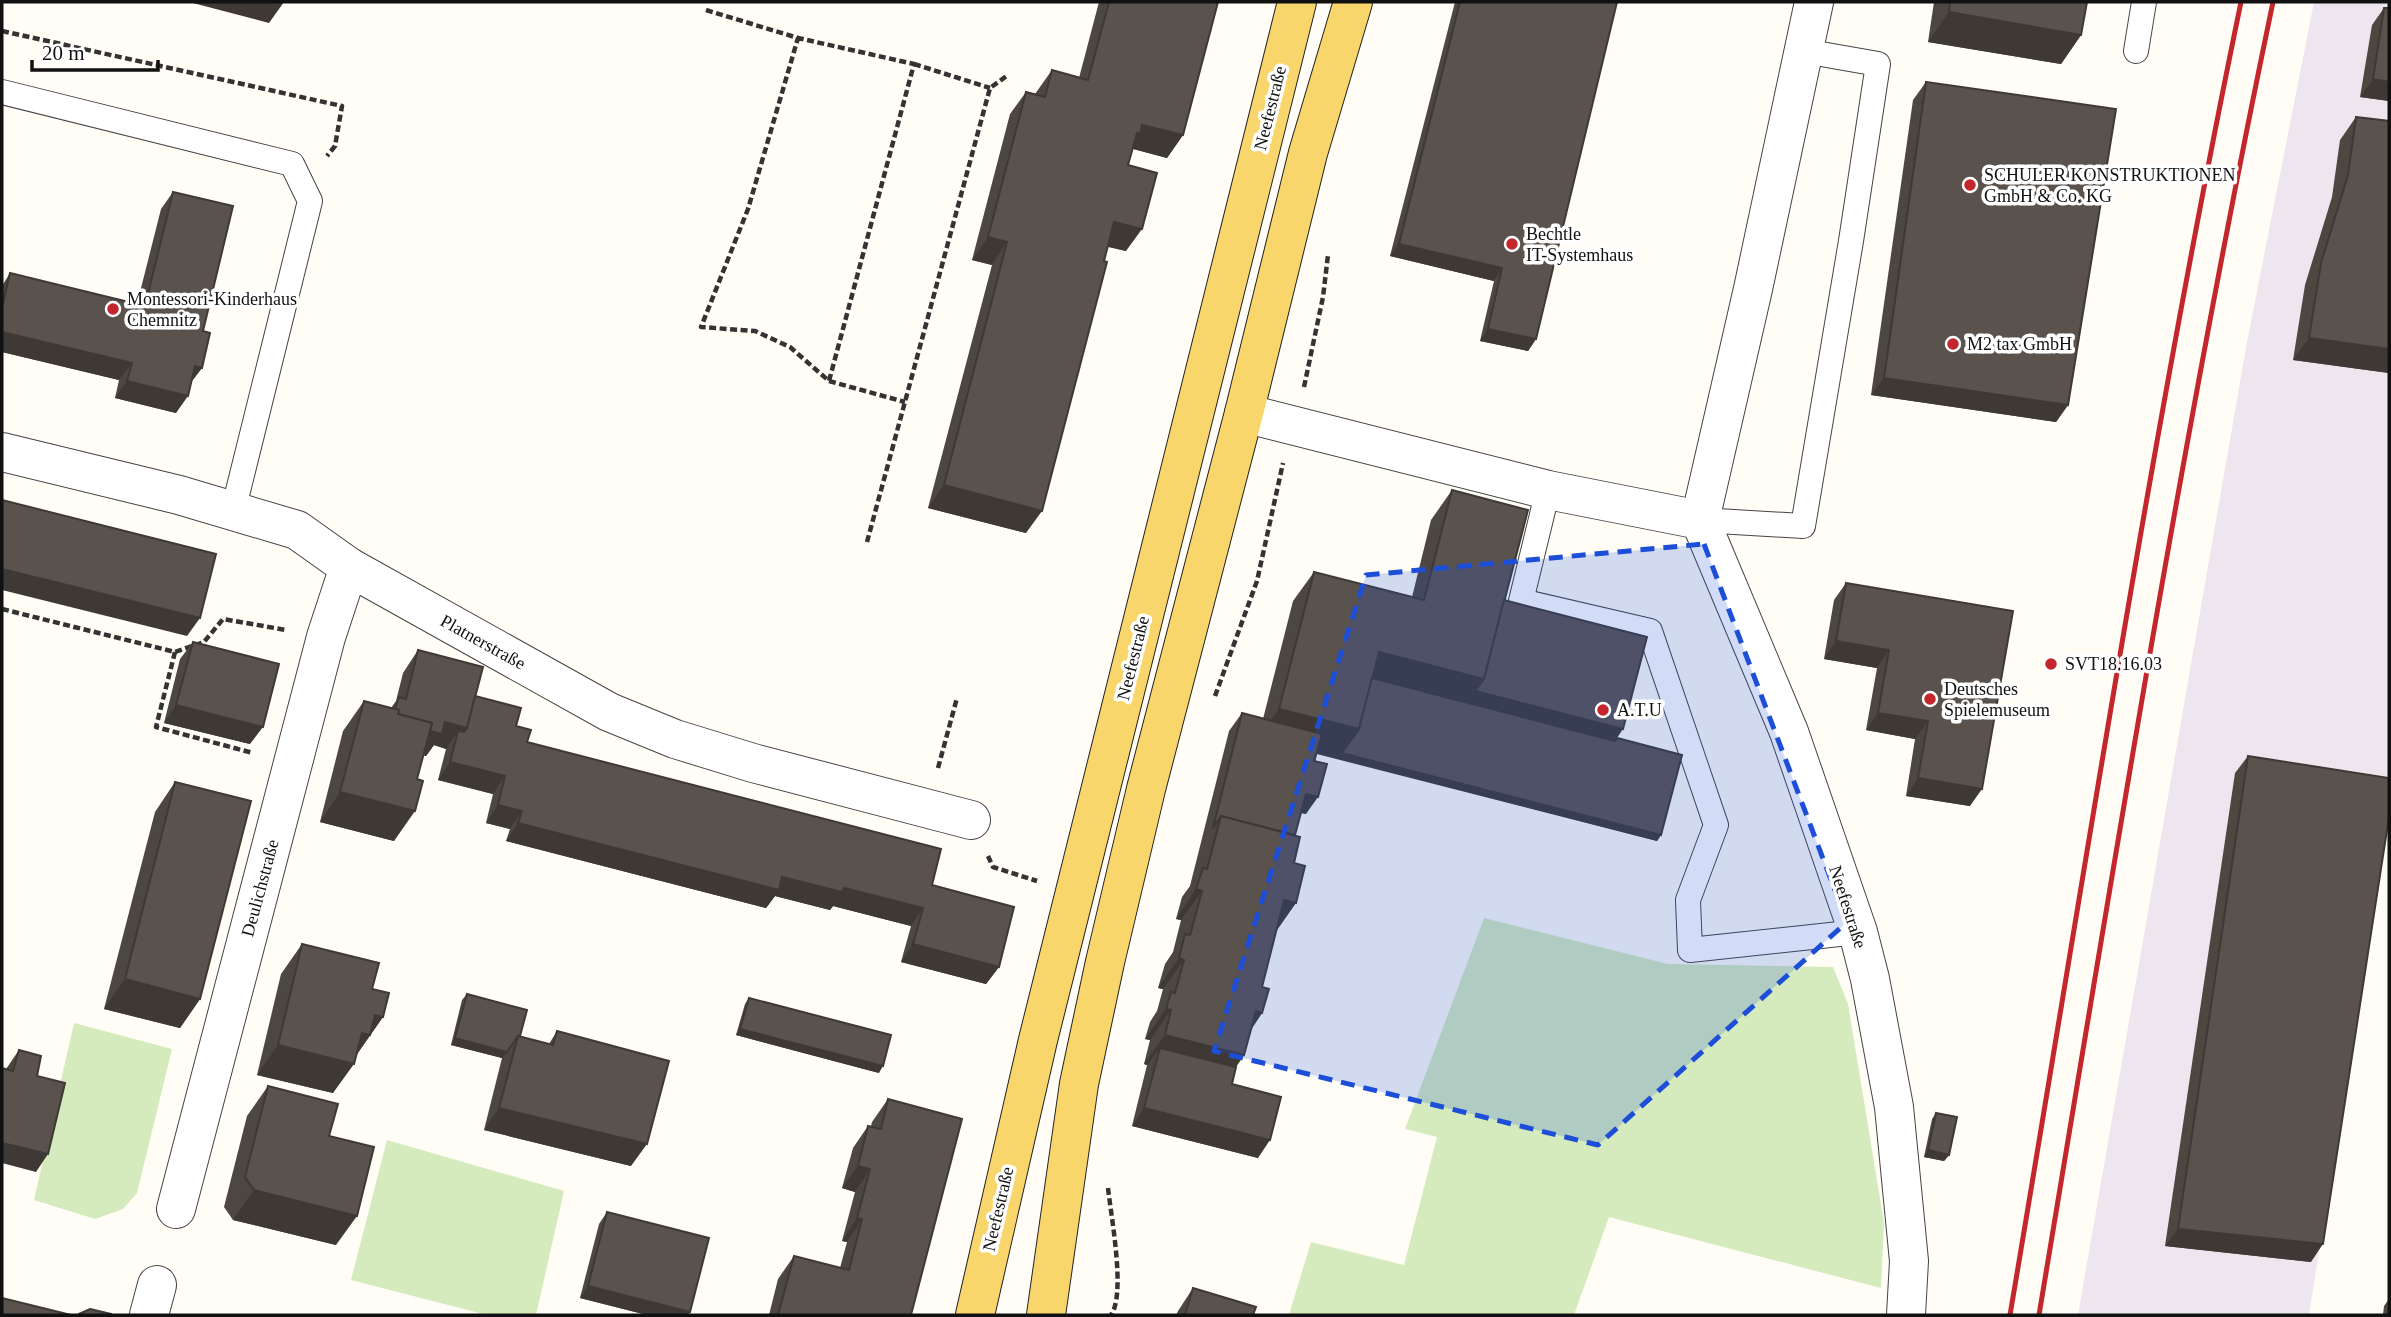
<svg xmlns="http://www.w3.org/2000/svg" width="2391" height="1317" font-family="Georgia,serif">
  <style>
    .industrial { fill: #eee6ef }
    .green { fill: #d5ebbd }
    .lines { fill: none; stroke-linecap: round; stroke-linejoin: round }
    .lane-casing { stroke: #444; stroke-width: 26 }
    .street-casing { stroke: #444; stroke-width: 40 }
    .primary-casing { stroke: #222; stroke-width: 40 }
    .path { stroke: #333; stroke-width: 4.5; stroke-dasharray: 7 3.5; stroke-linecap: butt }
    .lane { stroke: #fff; stroke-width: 24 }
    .street { stroke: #fff; stroke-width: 38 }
    .primary { stroke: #f9d66b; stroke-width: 38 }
    .rail { stroke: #c4262e; stroke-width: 5 }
    .wall { fill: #4d4742 }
    .shaded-wall { fill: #3f3936 }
    .building { fill: #5a524d; stroke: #3f3936; stroke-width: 2 }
    .marked { fill: #1d4ed8; fill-opacity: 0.2; stroke: #1d4ed8; stroke-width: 5; stroke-dasharray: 14 9; stroke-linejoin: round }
    .poi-dot { fill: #c4262e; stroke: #fff; stroke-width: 2.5 }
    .labels { text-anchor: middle; stroke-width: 7; stroke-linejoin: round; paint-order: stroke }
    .street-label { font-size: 18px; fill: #111; stroke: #fff }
    .poi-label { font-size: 18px; fill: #111; stroke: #fff; text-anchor: start }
  </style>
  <rect width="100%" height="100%" fill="#fffdf5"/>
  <polygon class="industrial" points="2314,2 2389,2 2389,809 2309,1315 2078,1315 2247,342"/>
  <g class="green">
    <polygon points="1484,918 1668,964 1833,967 1848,1004 1884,1223 1881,1288 1609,1217 1574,1315 1289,1315 1311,1242 1404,1265 1437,1137 1405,1129"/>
    <polygon points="74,1023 172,1049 137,1193 123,1209 95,1219 34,1200"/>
    <polygon points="387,1140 564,1191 536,1315 487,1315 351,1280"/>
  </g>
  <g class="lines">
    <defs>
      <g id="lane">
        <polyline points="2136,51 2144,2"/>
        <polyline points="2,92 292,164 310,201 233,511"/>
        <polyline points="1548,490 1521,601 1650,631 1716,825 1688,900 1690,950 1858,932"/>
        <polyline points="1700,520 1803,526 1851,241 1878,64 1804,51"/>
      </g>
      <g id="street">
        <polyline points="1244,413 1548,490 1700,520 1789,732 1858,932 1870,979 1894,1107 1909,1261 1906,1315"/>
        <polyline points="2,452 179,495 297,530 349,567 609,712 675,739 753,763 971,820"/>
        <polyline points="1700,520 1753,289 1814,2"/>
        <polyline points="176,1209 326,637 349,567"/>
        <polyline points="149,1315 157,1285"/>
      </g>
      <g id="primary">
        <polyline points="975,1315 1038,1040 1297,2"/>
        <polyline points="1046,1315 1079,1084 1105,962 1146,789 1244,413 1308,153 1353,2"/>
      </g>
    </defs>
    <use href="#lane" class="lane-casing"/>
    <use href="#street" class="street-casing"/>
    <use href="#primary" class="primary-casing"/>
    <g class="path">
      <polyline points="706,10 798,38 748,209 701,327 755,331 790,347 829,381 914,64 798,38"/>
      <polyline points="2,31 342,106 335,146 327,156"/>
      <polyline points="914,64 990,88"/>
      <polyline points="829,381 905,402"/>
      <polyline points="1304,387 1323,297 1328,255"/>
      <polyline points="867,542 990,88 1008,75"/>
      <polyline points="2,609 175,652 204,642 223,619 286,630"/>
      <polyline points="175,652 156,727 253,753"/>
      <polyline points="1215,696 1257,581 1283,463"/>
      <polyline points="938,768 957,698"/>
      <polyline points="988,856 993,867 1037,881"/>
      <path d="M1108 1188C1111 1216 1126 1294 1111 1315"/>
    </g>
    <use href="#lane" class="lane"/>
    <use href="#street" class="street"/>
    <use href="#primary" class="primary"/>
    <g class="rail">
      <path d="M2010 1315C2084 877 2151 437 2241 2"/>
      <path d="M2039 1315C2112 877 2182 437 2273 2"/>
    </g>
  </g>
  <g class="wall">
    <polygon points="1099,2 1218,2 1183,135 1167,158 1133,149 1128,165 1126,251 1108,247 1026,533 928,508 992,265 972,260 1010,114 1026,92 1035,94 1052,70 1079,78"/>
    <polygon points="1455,2 1617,2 1536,339 1528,351 1480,341 1494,281 1390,256"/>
    <polygon points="1934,2 2087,2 2081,35 2061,64 1928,42"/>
    <polygon points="2384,8 2389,101 2360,97 2372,25"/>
    <polygon points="1926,82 2068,405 2056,422 1871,395 1913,100"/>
    <polygon points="2356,117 2389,373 2293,360 2305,285 2332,197 2340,140"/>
    <polygon points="173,192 203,331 202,368 191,382 176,413 115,398 119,380 2,352 2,286 10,273 137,304 161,209"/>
    <polygon points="1452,490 1504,600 1617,738 1661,835 1657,841 1317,753 1306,814 1301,813 1295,835 1276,931 1262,987 1262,1013 1251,1030 1244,1055 1236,1067 1232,1084 1258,1158 1132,1126 1147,1065 1144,1064 1150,1040 1145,1039 1150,1022 1157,1011 1163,989 1158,988 1165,964 1173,952 1181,920 1176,919 1182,897 1190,886 1229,731 1242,713 1263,719 1293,601 1314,572 1412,597 1431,520"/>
    <polygon points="1846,583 2013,611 1970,806 1906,796 1915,739 1866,730 1877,668 1824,659 1834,600"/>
    <polygon points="193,642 250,744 164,723 180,659"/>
    <polygon points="418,650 475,696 516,726 527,742 932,885 999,967 986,984 901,962 911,926 833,906 830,910 775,896 766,908 506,841 510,829 486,823 493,794 438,780 446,749 434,745 426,756 423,755 394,841 320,822 343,731 364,701 391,708 396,701 403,673"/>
    <polygon points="2248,756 2311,1262 2165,1246 2235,773"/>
    <polygon points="175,782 200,999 180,1028 104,1009 155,812"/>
    <polygon points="302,944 372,989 383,1017 356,1055 333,1093 257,1075 281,974"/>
    <polygon points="467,994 520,1036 549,1044 557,1031 631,1166 484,1130 502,1058 451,1045 462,1000"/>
    <polygon points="749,998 879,1073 736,1035 745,1004"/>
    <polygon points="19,1050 37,1076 36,1172 6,1069"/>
    <polygon points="268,1086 329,1136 336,1245 233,1220 224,1207 247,1116"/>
    <polygon points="888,1099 911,1315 769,1315 778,1279 794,1256 840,1268 847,1242 842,1241 855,1192 842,1188 853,1148 868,1126 871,1126 872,1122"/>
    <polygon points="1936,1113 1949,1155 1944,1161 1924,1157 1932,1119"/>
    <polygon points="607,1212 690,1312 688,1315 647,1315 580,1298 599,1224"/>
    <polygon points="1193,1288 1253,1315 1176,1315 1178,1311"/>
    <polygon points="2389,1299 2389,1315 2383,1315 2384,1306"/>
  </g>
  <g class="shaded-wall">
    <polygon points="189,2 284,2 269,23"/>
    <polygon points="1949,12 2081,35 2061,64 1928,42"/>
    <polygon points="2373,79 2389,82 2389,101 2360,97"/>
    <polygon points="1142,125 1183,135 1167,158 1130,148 1121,156"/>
    <polygon points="1114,222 1142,229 1126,251 1098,244"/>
    <polygon points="988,237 1007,242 992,265 972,260"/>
    <polygon points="1399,244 1502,268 1494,281 1390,256"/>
    <polygon points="1488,329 1536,339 1528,351 1480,341"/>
    <polygon points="2,332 132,363 119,380 2,352"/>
    <polygon points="2309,338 2389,349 2389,373 2293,360"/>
    <polygon points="195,366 202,368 189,385"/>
    <polygon points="1884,378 2068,405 2056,422 1871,395"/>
    <polygon points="127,381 188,396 176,413 115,398"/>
    <polygon points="944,485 1042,511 1026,533 928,508"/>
    <polygon points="2,569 200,618 187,636 2,590"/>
    <polygon points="1836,641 1889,650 1877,668 1824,659"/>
    <polygon points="1379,652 1484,679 1623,729 1611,747 1361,683"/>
    <polygon points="176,705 263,727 250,744 164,723"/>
    <polygon points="1279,709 1359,729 1661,835 1657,841 1258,739"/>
    <polygon points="1878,713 1928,721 1915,739 1866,730"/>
    <polygon points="445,722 467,728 454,746 458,731 446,749 434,745 426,756 377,743"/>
    <polygon points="450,762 505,776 493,794 438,780"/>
    <polygon points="1918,778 1982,789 1970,806 1906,796"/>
    <polygon points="340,792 415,811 394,841 320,822"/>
    <polygon points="1306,794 1318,797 1306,814 1294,811"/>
    <polygon points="498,805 522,811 510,829 486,823"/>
    <polygon points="518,823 782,877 844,888 923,908 911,926 833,906 830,910 775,896 766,908 506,841"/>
    <polygon points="1196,889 1202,891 1181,920 1176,919"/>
    <polygon points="1284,900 1296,903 1275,933"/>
    <polygon points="913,944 999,967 986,984 901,962"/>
    <polygon points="1179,958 1184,960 1163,989 1158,988"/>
    <polygon points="125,979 200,999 180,1028 104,1009"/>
    <polygon points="1166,1009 1171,1010 1150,1040 1145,1039"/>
    <polygon points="1256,1011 1262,1013 1242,1042"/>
    <polygon points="375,1015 383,1017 351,1063 354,1064 333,1093 257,1075 278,1045"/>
    <polygon points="740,1029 883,1066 879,1073 736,1035"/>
    <polygon points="1165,1035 1244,1055 1223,1085 1160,1048 1147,1065 1144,1064"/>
    <polygon points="455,1038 507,1052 502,1058 451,1045"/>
    <polygon points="499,1108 647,1144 631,1166 484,1130"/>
    <polygon points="1144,1108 1270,1140 1258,1158 1132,1126"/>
    <polygon points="2,1143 48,1154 36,1172 2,1163"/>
    <polygon points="1928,1150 1949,1155 1944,1161 1924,1157"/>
    <polygon points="858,1166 870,1169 855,1192 842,1188"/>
    <polygon points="254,1190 357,1216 336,1245 233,1220"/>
    <polygon points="857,1218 862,1219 847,1242 842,1241"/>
    <polygon points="2178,1229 2323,1244 2311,1262 2165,1246"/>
    <polygon points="588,1286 690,1312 688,1315 647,1315 580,1298"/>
  </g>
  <g class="building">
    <polygon points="1109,2 1218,2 1183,135 1142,125 1140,134 1137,133 1128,165 1157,173 1142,229 1114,222 1104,261 1107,262 1042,511 944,485 1007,242 988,237 1026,92 1045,97 1052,70 1088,80"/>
    <polygon points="1460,2 1617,2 1536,339 1488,329 1502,268 1399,244"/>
    <polygon points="1950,2 2087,2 2081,35 1949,12"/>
    <polygon points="2384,8 2389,8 2389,82 2373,79"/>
    <polygon points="1926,82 2116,109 2068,405 1884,378"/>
    <polygon points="2356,117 2389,121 2389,349 2309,338 2321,263 2348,175"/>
    <polygon points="173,192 233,206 203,331 210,333 202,368 195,366 188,396 127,381 132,363 2,332 2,308 10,273 145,306"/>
    <polygon points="1452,490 1528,510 1484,679 1379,652 1359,729 1279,709 1314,572 1424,600"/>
    <polygon points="2,500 216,554 200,618 2,569"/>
    <polygon points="1846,583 2013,611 1982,789 1918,778 1928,721 1878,713 1889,650 1836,641"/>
    <polygon points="1504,600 1647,637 1623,729 1475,691 1484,679"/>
    <polygon points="193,642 279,664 263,727 176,705"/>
    <polygon points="418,650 483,667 467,728 445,722 442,734 430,731 432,723 398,714 399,710 395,709 399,697 406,699"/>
    <polygon points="1372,678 1615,741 1617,738 1682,755 1661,835 1342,753 1359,729"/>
    <polygon points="475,696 521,708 516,726 531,730 527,742 941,849 932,885 1014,907 999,967 913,944 923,908 844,888 842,892 782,877 779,890 518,823 522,811 498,805 505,776 450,762 458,731 464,732 467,728"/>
    <polygon points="364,701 399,710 398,714 432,723 417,779 423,781 415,811 340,792"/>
    <polygon points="1242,713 1322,734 1314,761 1327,764 1318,797 1306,794 1295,835 1221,816 1213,828"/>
    <polygon points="2248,756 2389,778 2389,817 2323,1244 2178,1229"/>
    <polygon points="175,782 251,801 200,999 125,979"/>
    <polygon points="1221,816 1300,837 1294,863 1305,866 1296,903 1284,900 1262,987 1269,989 1262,1013 1256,1011 1244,1055 1165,1035 1171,1010 1166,1009 1171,992 1175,993 1184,960 1179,958 1185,934 1190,935 1202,891 1196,889 1203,868 1207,869"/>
    <polygon points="302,944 379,963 372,989 389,993 383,1017 375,1015 370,1035 362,1033 354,1064 278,1045"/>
    <polygon points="467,994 527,1010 520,1036 518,1036 507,1052 455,1038"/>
    <polygon points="749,998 891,1035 883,1066 740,1029"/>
    <polygon points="557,1031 669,1061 647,1144 499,1108 518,1036 553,1045"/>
    <polygon points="1160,1048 1236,1067 1232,1084 1281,1097 1270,1140 1144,1108"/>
    <polygon points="19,1050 41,1056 37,1076 65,1083 48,1154 2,1143 2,1068 13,1071"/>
    <polygon points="268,1086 338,1104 329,1136 374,1147 357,1216 254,1190 245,1177"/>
    <polygon points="888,1099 962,1119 911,1315 778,1315 794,1256 849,1270 862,1219 857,1218 870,1169 858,1166 868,1126 881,1129"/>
    <polygon points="1936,1113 1957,1117 1949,1155 1928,1150"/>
    <polygon points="607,1212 709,1238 690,1312 588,1286"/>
    <polygon points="1193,1288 1256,1307 1253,1315 1185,1315"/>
    <polygon points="2,1298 71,1315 2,1315"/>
    <polygon points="90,1309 111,1314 112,1315 79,1315 79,1314"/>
  </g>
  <path class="marked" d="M1704 544 1847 922 1598 1145 1214 1051 1366 575Z"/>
  <g class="poi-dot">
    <circle cx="1970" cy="185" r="7"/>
    <circle cx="1512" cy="244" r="7"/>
    <circle cx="113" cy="309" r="7"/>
    <circle cx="1953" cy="344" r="7"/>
    <circle cx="2051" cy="664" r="7"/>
    <circle cx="1930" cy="699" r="7"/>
    <circle cx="1603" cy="710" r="7"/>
  </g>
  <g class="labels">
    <g class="street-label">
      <text transform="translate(1270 108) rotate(-76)" y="6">Neefestraße</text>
      <text transform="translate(483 642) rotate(29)" y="6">Platnerstraße</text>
      <text transform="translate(1133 658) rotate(-76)" y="6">Neefestraße</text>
      <text transform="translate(260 888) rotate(-75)" y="6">Deulichstraße</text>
      <text transform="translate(1848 907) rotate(72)" y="6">Neefestraße</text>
      <text transform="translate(998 1209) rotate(-77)" y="6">Neefestraße</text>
    </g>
    <g class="poi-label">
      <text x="1984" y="181">SCHULER KONSTRUKTIONEN<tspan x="1984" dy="21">GmbH &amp; Co. KG</tspan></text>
      <text x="1526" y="240">Bechtle<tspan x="1526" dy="21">IT-Systemhaus</tspan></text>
      <text x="127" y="305">Montessori-Kinderhaus<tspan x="127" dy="21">Chemnitz</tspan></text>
      <text x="1967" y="350">M2 tax GmbH</text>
      <text x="2065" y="670">SVT18.16.03</text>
      <text x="1944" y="695">Deutsches<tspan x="1944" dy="21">Spielemuseum</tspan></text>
      <text x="1617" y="716">A.T.U</text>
    </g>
  </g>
  <rect width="2391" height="1317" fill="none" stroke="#111111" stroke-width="7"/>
  <path d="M32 60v10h126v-10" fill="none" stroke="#111111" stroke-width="3.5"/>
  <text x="42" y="60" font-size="21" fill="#111111" stroke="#ffffff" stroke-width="5" paint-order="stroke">20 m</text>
</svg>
